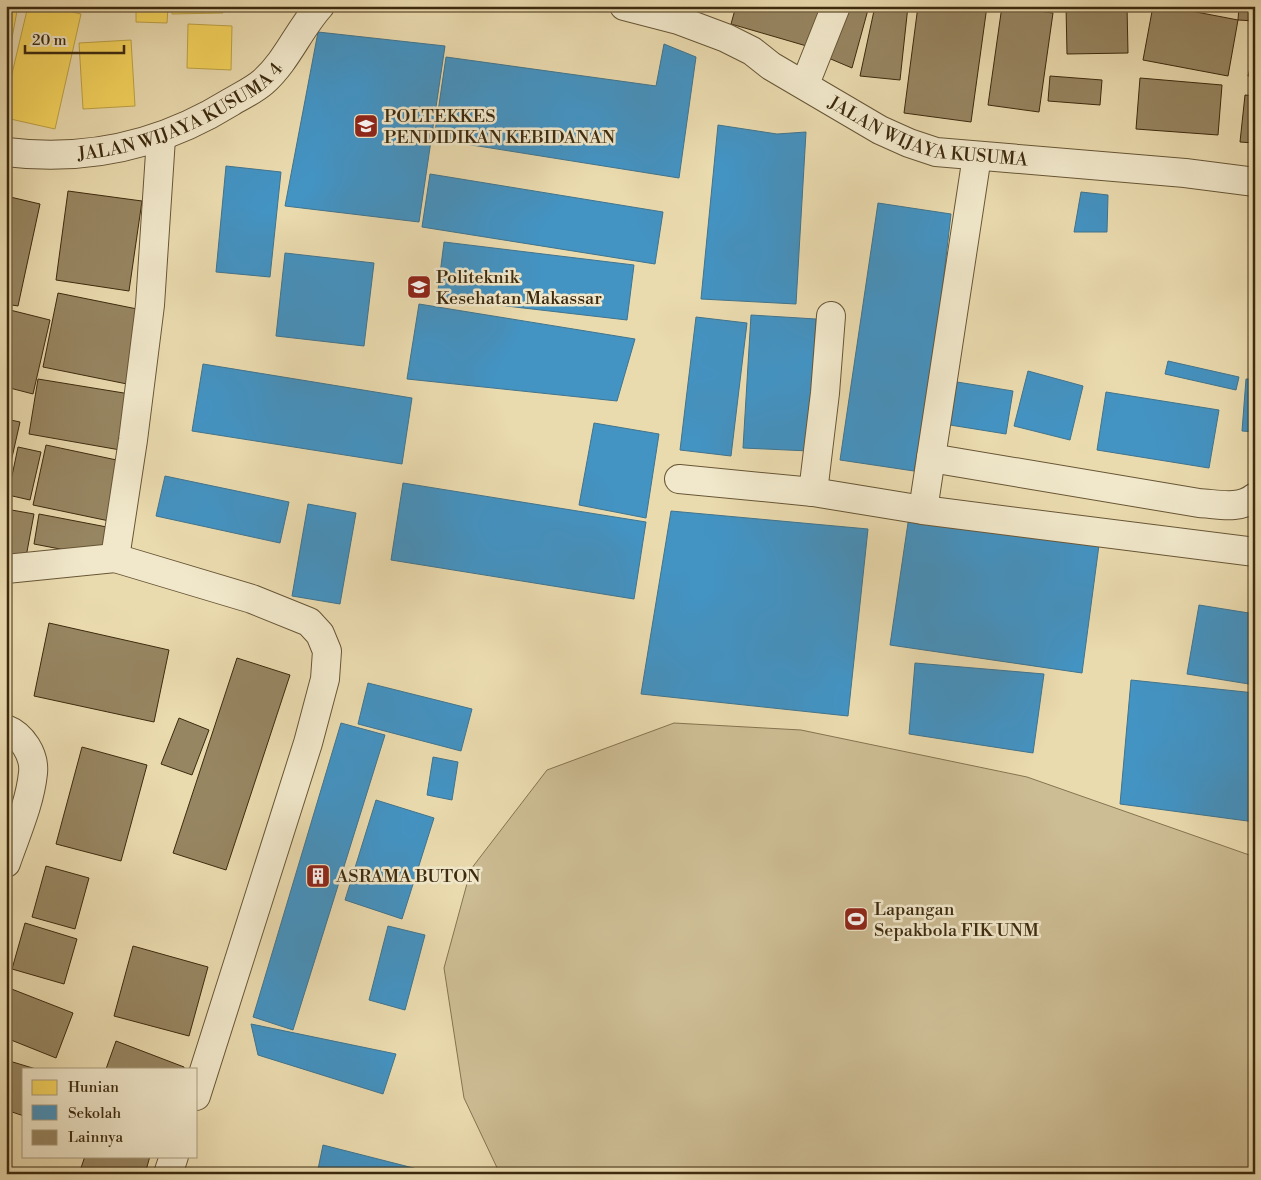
<svg xmlns="http://www.w3.org/2000/svg" width="1261" height="1180" font-family="'Libre Bodoni',serif">
  <style>
    .green { fill: #cdbd94; stroke: #857451 }
    .homes { fill: #f6d55c; stroke: #bea245 }
    .schools { fill: #4393c3; stroke: #41748d }
    .building { fill: #978662; stroke: #3d2a0e }
    .lines { fill: none; stroke-linecap: round; stroke-linejoin: round }
    .minor-casing { stroke: #685636; stroke-width: 30 }
    .minor { stroke: #f1e8cb; stroke-width: 28 }
    .labels { text-anchor: middle; stroke-width: 5; stroke-linejoin: round; paint-order: stroke }
    .street-label { font-size: 18px; fill: #3d2a0e; stroke: #f1e8cb }
    .poi-label { font-size: 18px; fill: #3d2a0e; stroke: #f1e8cb; text-anchor: start }
  </style>
  <rect width="100%" height="100%" fill="#eadbaf"/>
  <filter id="stains"><feTurbulence type="fractalNoise" baseFrequency=".004" numOctaves="4"/><feColorMatrix values="0 0 0 0 .2 0 0 0 0 .09 0 0 0 0 .02 0 0 0 .5 -.17"/></filter>
  <radialGradient id="worn" r=".72"><stop offset=".6" stop-color="#630" stop-opacity="0"/><stop offset="1" stop-color="#630" stop-opacity=".3"/></radialGradient>
  <polygon class="green" points="674,723 801,730 1027,777 1255,857 1255,1174 500,1174 464,1098 444,968 471,869 547,770"/>
  <g class="homes">
    <polygon points="28,6 48,6 81,14 55,129 6,118 6,99"/>
    <polygon points="136,6 168,6 167,23 136,22"/>
    <polygon points="172,6 223,6 223,13 172,14"/>
    <polygon points="6,9 17,11 7,65 6,65"/>
    <polygon points="188,24 232,26 231,70 187,68"/>
    <polygon points="131,40 135,106 83,109 79,43"/>
  </g>
  <g class="schools">
    <polygon points="318,32 445,46 419,222 285,206"/>
    <polygon points="664,44 696,57 679,178 434,139 446,57 656,86"/>
    <polygon points="718,125 777,134 806,132 796,304 701,299"/>
    <polygon points="226,166 281,172 270,277 216,272"/>
    <polygon points="430,174 663,212 655,264 422,227"/>
    <polygon points="1081,192 1108,195 1107,232 1074,232"/>
    <polygon points="878,203 951,214 932,379 914,471 840,460"/>
    <polygon points="444,242 634,265 627,320 437,298"/>
    <polygon points="285,253 374,263 364,346 276,336"/>
    <polygon points="419,304 635,339 617,401 407,379"/>
    <polygon points="751,315 816,319 809,451 743,448"/>
    <polygon points="696,317 747,323 731,456 680,450"/>
    <polygon points="1168,361 1239,377 1236,390 1165,374"/>
    <polygon points="203,364 412,398 402,464 192,431"/>
    <polygon points="1028,371 1083,386 1070,440 1014,426"/>
    <polygon points="1246,379 1255,379 1255,432 1242,431"/>
    <polygon points="957,382 1013,391 1006,434 950,425"/>
    <polygon points="1106,392 1219,410 1209,468 1097,450"/>
    <polygon points="594,423 659,434 646,518 579,505"/>
    <polygon points="165,476 289,502 280,543 156,516"/>
    <polygon points="403,483 646,522 634,599 391,560"/>
    <polygon points="308,504 356,513 340,604 292,596"/>
    <polygon points="671,511 868,529 848,716 641,694"/>
    <polygon points="909,516 1099,545 1082,673 890,645"/>
    <polygon points="1199,605 1255,614 1255,685 1187,674"/>
    <polygon points="915,663 1044,674 1033,753 909,734"/>
    <polygon points="1131,680 1255,693 1255,822 1120,804"/>
    <polygon points="368,683 472,709 461,751 358,724"/>
    <polygon points="341,723 385,735 293,1030 253,1017"/>
    <polygon points="433,757 458,762 452,800 427,795"/>
    <polygon points="376,800 434,818 402,919 345,900"/>
    <polygon points="388,926 425,935 405,1010 369,1000"/>
    <polygon points="251,1024 396,1054 383,1094 258,1055"/>
    <polygon points="323,1145 437,1174 317,1174"/>
  </g>
  <g class="building">
    <polygon points="736,6 822,6 810,47 731,24"/>
    <polygon points="843,6 869,6 852,68 826,57"/>
    <polygon points="875,6 908,6 900,80 860,76"/>
    <polygon points="918,6 987,6 971,122 904,113"/>
    <polygon points="1002,6 1053,13 1039,112 988,105"/>
    <polygon points="1066,6 1127,6 1128,53 1067,54"/>
    <polygon points="1153,6 1165,6 1238,20 1228,76 1143,60"/>
    <polygon points="1239,6 1255,6 1255,21 1238,20"/>
    <polygon points="1255,50 1255,78 1248,76"/>
    <polygon points="1050,76 1102,80 1100,105 1048,101"/>
    <polygon points="1140,78 1222,85 1218,135 1136,129"/>
    <polygon points="1245,95 1255,96 1255,143 1240,142"/>
    <polygon points="68,191 142,201 129,291 56,280"/>
    <polygon points="6,196 40,204 18,306 6,304"/>
    <polygon points="58,293 147,311 132,385 43,367"/>
    <polygon points="6,309 50,320 33,394 6,387"/>
    <polygon points="38,379 136,395 126,451 29,434"/>
    <polygon points="6,419 20,422 11,462 6,461"/>
    <polygon points="46,445 126,462 114,522 33,505"/>
    <polygon points="18,447 41,452 30,500 8,495"/>
    <polygon points="6,509 34,514 26,557 6,553"/>
    <polygon points="39,514 112,528 107,558 34,544"/>
    <polygon points="49,623 169,650 154,722 34,696"/>
    <polygon points="237,658 290,675 226,870 173,853"/>
    <polygon points="179,718 209,730 192,775 161,764"/>
    <polygon points="82,747 147,765 121,861 56,844"/>
    <polygon points="46,866 89,878 75,929 32,917"/>
    <polygon points="25,923 77,939 64,984 12,969"/>
    <polygon points="133,946 208,967 189,1036 114,1016"/>
    <polygon points="9,988 73,1013 56,1058 6,1038 6,994"/>
    <polygon points="116,1041 184,1067 184,1069 106,1069"/>
    <polygon points="6,1060 36,1069 24,1069 24,1116 6,1110"/>
    <polygon points="85,1156 150,1156 145,1174 89,1174 80,1171"/>
  </g>
  <g class="lines">
    <defs>
      <g id="minor">
        <path id="s1" d="M624 6 678 20 726 38 752 51 771 66 880 130 909 143 936 152 1185 173 1255 182"/>
        <polyline points="805,84 836,6"/>
        <polyline points="161,138 150,305 133,440 115,558 252,599 309,622 320,634 327,651 325,679 308,743 196,1096"/>
        <path id="s2" d="M6 152C87 162 162 145 231 102 241 96 254 90 263 82 287 61 299 29 320 6"/>
        <path d="M931 458 1199 503C1218 504 1239 510 1255 497"/>
        <polyline points="679,479 813,492 923,510 1255,552"/>
        <polyline points="813,492 825,393 831,316"/>
        <polyline points="923,510 977,156"/>
        <polyline points="6,569 115,558"/>
        <path d="M6 729C22 735 35 755 33 773 30 803 16 834 6 863"/>
        <polyline points="168,1174 174,1156"/>
      </g>
    </defs>
    <use href="#minor" class="minor-casing"/>
    <use href="#minor" class="minor"/>
  </g>
  <defs>
    <symbol id="university-square" viewBox="-11 -11 22 22"><rect x="-9" y="-9" width="18" height="18" rx="4" fill="#8f2418" stroke="#f1e8cb"/><path d="M0-5L7-2L0 1L-7-2ZM-4 1L0 2.5L4 1V4Q0 6-4 4Z" fill="#fff"/></symbol>
    <symbol id="building-square" viewBox="-11 -11 22 22"><rect x="-9" y="-9" width="18" height="18" rx="4" fill="#8f2418" stroke="#f1e8cb"/><path d="M-4-6H4V6H1V3H-1V6H-4ZM-2.5-4.3h1.7v1.8h-1.7ZM.8-4.3h1.7v1.8H.8ZM-2.5-1h1.7V.8h-1.7ZM.8-1h1.7V.8H.8Z" fill="#fff"/></symbol>
    <symbol id="stadium-square" viewBox="-11 -11 22 22"><rect x="-9" y="-9" width="18" height="18" rx="4" fill="#8f2418" stroke="#f1e8cb"/><path d="M0-5a6.5 5 0 1 0 0 10a6.5 5 0 1 0 0-10ZM-3.5-1.8h7v3.6h-7Z" fill="#fff"/></symbol>
  </defs>
  <g fill-rule="evenodd">
    <use href="#university-square" x="352" y="112" width="28" height="28"/>
    <use href="#university-square" x="405" y="273" width="28" height="28"/>
    <use href="#building-square" x="304" y="862" width="28" height="28"/>
    <use href="#stadium-square" x="842" y="905" width="28" height="28"/>
  </g>
  <g class="labels">
    <g class="street-label">
      <text dy="6" stroke="none"><textPath href="#s2" startOffset="184">JALAN WIJAYA KUSUMA 4</textPath></text>
      <text dy="6" stroke="none"><textPath href="#s1" startOffset="334">JALAN WIJAYA KUSUMA</textPath></text>
    </g>
    <g class="poi-label">
      <text x="384" y="122">POLTEKKES<tspan x="384" dy="21">PENDIDIKAN KEBIDANAN</tspan></text>
      <text x="436" y="283">Politeknik<tspan x="436" dy="21">Kesehatan Makassar</tspan></text>
      <text x="336" y="882">ASRAMA BUTON</text>
      <text x="874" y="915">Lapangan<tspan x="874" dy="21">Sepakbola FIK UNM</tspan></text>
    </g>
  </g>
  <rect width="1261" height="1180" fill="none" stroke="#eadbaf" stroke-width="25"/>
  <rect x="8" y="8" width="1246" height="1165" fill="none" stroke="#3d2a0e" stroke-width="2.5"/>
  <rect x="12" y="12" width="1236" height="1155" fill="none" stroke="#3d2a0e"/>
  <rect x="22" y="1068" width="175" height="90" fill="#f1e8cb" stroke="#a99c7f"/>
  <rect x="32" y="1080" width="25" height="15" fill="#f6d55c" stroke="#a99c7f"/>
  <text x="68" y="1092" font-size="15" fill="#3d2a0e">Hunian</text>
  <rect x="32" y="1105" width="25" height="15" fill="#4393c3" stroke="#a99c7f"/>
  <text x="68" y="1118" font-size="15" fill="#3d2a0e">Sekolah</text>
  <rect x="32" y="1130" width="25" height="15" fill="#978662" stroke="#a99c7f"/>
  <text x="68" y="1142" font-size="15" fill="#3d2a0e">Lainnya</text>
  <path d="M25 45v8h99v-8" fill="none" stroke="#3d2a0e" stroke-width="2.5"/>
  <text x="32" y="45" font-size="15" fill="#3d2a0e" stroke="#f1e8cb" stroke-width="4" paint-order="stroke">20 m</text>
  <rect width="100%" height="100%" filter="url(#stains)"/>
  <rect width="100%" height="100%" fill="url(#worn)"/>
</svg>
